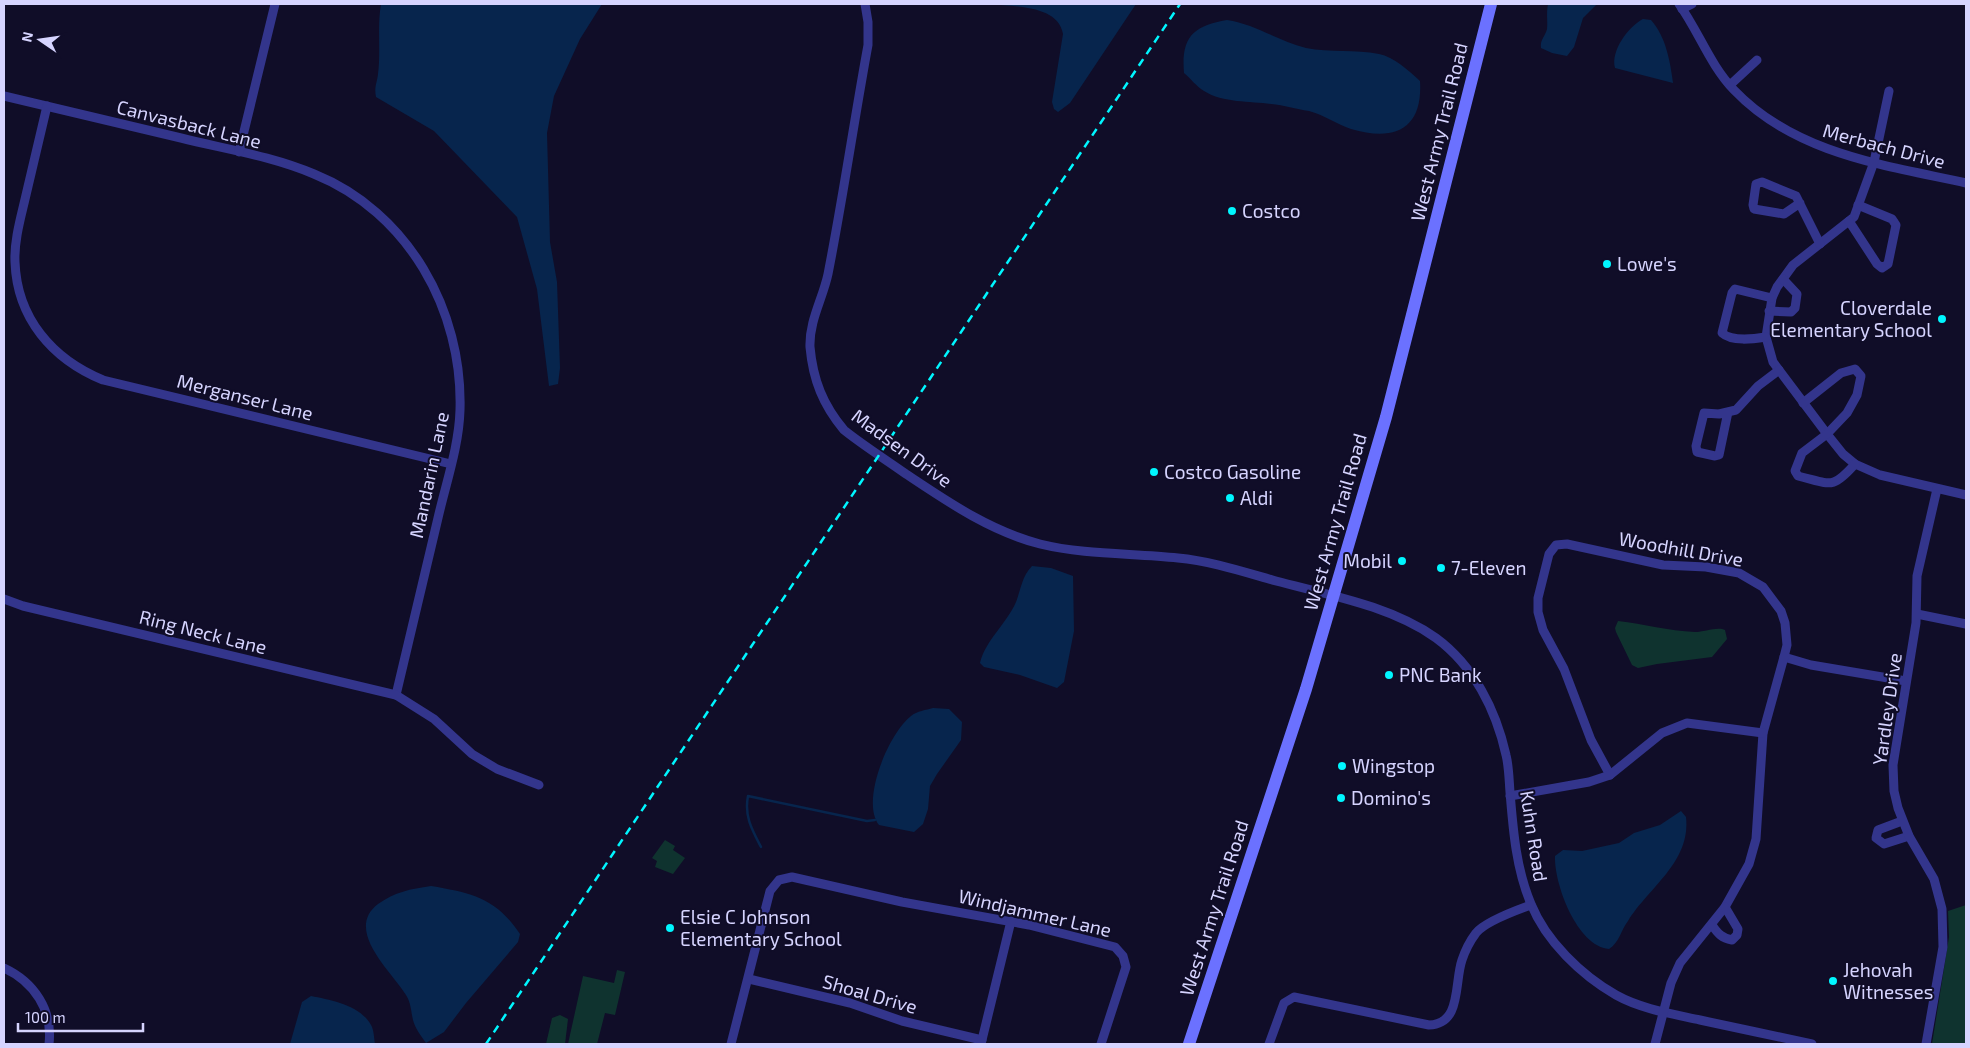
<svg xmlns="http://www.w3.org/2000/svg" width="1970" height="1048" font-family="'Exo 2',sans-serif">
  <style>
    .green { fill: #0f332f }
    .water { fill: #07254d }
    .lines { fill: none; stroke-linecap: round; stroke-linejoin: round }
    .stream { stroke: #07254d; stroke-width: 2.5 }
    .minor { stroke: #33358c; stroke-width: 9 }
    .secondary { stroke: #6b71ff; stroke-width: 12 }
    .rail { stroke: #00f6ff; stroke-width: 2.5; stroke-dasharray: 8 6; stroke-linecap: butt }
    .poi-dot { fill: #00f6ff; stroke: #100d28; stroke-width: 2 }
    .labels { text-anchor: middle; stroke-width: 4; stroke-linejoin: round; paint-order: stroke }
    .street-label { font-size: 19px; fill: #d6d4ff; stroke: #100d28 }
    .poi-label { font-size: 19px; fill: #d6d4ff; stroke: #100d28; text-anchor: start }
  </style>
  <rect width="100%" height="100%" fill="#100d28"/>
  <g class="green">
    <path d="M1618 621C1644 624 1668 631 1695 632 1704 632 1718 626 1725 630L1727 639 1712 657 1657 664 1638 668 1632 665 1616 632 1615 628Z"/>
    <polygon points="665,840 675,846 673,850 685,858 673,874 655,867 657,861 652,858"/>
    <polygon points="1966,905 1966,1044 1932,1044 1949,937 1948,911"/>
    <polygon points="617,970 625,972 615,1015 605,1013 597,1044 568,1044 583,976 614,983"/>
    <polygon points="560,1015 568,1019 565,1044 546,1044 552,1018"/>
  </g>
  <g class="water">
    <path d="M381 4H602L580 39 554 96 547 133 550 242 557 282 560 368 558 384 549 386 537 289 517 217 434 131 376 97C374 87 377 83 378 74 381 51 377 27 381 4Z"/>
    <path d="M991 4H1136L1070 103 1058 112 1054 109 1052 102 1063 34C1058 5 1015 7 991 4Z"/>
    <path d="M1548 4H1597L1583 18 1574 47 1567 56 1552 53 1541 48C1540 39 1545 37 1547 29 1548 22 1546 14 1548 4Z"/>
    <path d="M1643 19 1651 20C1666 37 1670 61 1673 83L1615 68C1610 51 1629 26 1643 19Z"/>
    <path d="M1227 20C1255 24 1278 41 1306 48 1330 53 1355 49 1379 54 1394 57 1408 70 1420 81 1423 129 1395 142 1351 129 1337 124 1324 115 1309 111 1296 109 1284 105 1271 104 1250 101 1223 103 1204 91 1197 87 1190 78 1184 73 1181 37 1193 26 1227 20Z"/>
    <path d="M1032 566 1051 568 1073 576 1074 631 1064 682 1057 688 1020 675 984 667 980 663C985 641 1007 623 1016 602 1021 589 1022 576 1032 566Z"/>
    <path d="M933 708 949 709 962 722 961 740 937 774 930 786 928 809 923 824 914 832 879 825C860 801 889 733 911 716 917 711 926 710 933 708Z"/>
    <path d="M1681 811 1686 817C1691 862 1649 887 1628 921 1621 930 1619 943 1609 949 1577 946 1554 884 1555 856L1563 850 1582 851 1619 843 1634 833 1660 825Z"/>
    <path d="M431 886C472 893 496 898 520 934L518 942 466 1003 444 1032 426 1043C421 1036 415 1028 413 1020 411 1011 411 1003 406 995 391 971 344 930 378 904 395 892 410 889 431 886Z"/>
    <path d="M311 996C331 1000 360 1005 371 1025 374 1030 374 1038 375 1044H290L302 1002Z"/>
  </g>
  <g class="lines">
    <path class="stream" d="M761 847C752 830 744 816 748 796L867 821 875 820"/>
    <g class="minor">
      <path d="M865 4 868 22V45C854 121 843 198 828 274 823 298 809 321 810 347 813 380 823 405 844 430 864 446 885 459 906 474 948 502 990 531 1040 544 1085 555 1132 553 1178 558 1211 561 1244 572 1276 581 1329 595 1391 606 1436 638 1474 666 1496 710 1506 755 1509 767 1509 780 1510 792 1513 829 1516 869 1531 904 1546 941 1581 975 1616 995 1641 1009 1673 1014 1700 1020 1737 1028 1775 1036 1812 1044"/>
      <path d="M1679 4C1699 32 1710 65 1734 90 1795 154 1884 165 1966 183"/>
      <polyline points="1682,9 1692,4"/>
      <polyline points="1730,85 1757,60"/>
      <polyline points="1889,91 1874,162 1854,217 1793,265 1777,287 1772,298 1766,337 1773,362 1827,434 1843,454 1855,464 1880,475 1966,495"/>
      <path d="M4 96C63 110 122 124 181 138 225 149 272 156 314 174 408 212 463 310 460 410 459 446 446 483 438 518 424 577 410 636 396 695"/>
      <path d="M47 106C40 136 33 165 26 195 21 217 14 240 15 262 17 318 52 359 103 380L451 464"/>
      <polyline points="239,152 275,4"/>
      <polyline points="1800,203 1784,214 1754,209 1753,205 1756,184 1762,182 1796,196 1820,244"/>
      <polyline points="1849,221 1877,264 1882,268 1888,264 1896,225 1892,219 1858,205"/>
      <polyline points="1769,311 1791,312 1795,308 1797,294 1783,279"/>
      <path d="M1766 337C1753 339 1732 342 1722 333L1732 293 1735 289 1772 298"/>
      <path d="M1803 403 1841 373 1855 369 1861 376 1857 395 1847 413 1827 434 1802 453 1795 471 1798 476C1831 484 1832 490 1855 464"/>
      <polyline points="1728,412 1719,455 1715,456 1697,452 1696,446 1704,413 1719,414 1736,410 1758,386 1779,370"/>
      <polyline points="4,599 23,606 396,695 434,719 472,754 497,769 539,785"/>
      <polyline points="1917,614 1966,624"/>
      <polyline points="1784,657 1811,665 1906,681"/>
      <polyline points="1610,775 1591,740 1564,669 1543,630 1538,612 1538,598 1549,554 1556,545 1567,544 1663,565 1706,567 1739,573 1763,587 1781,611 1785,623 1787,645 1784,657 1763,733 1756,839 1749,864 1725,907 1680,963 1671,983 1655,1044"/>
      <polyline points="1510,796 1589,782 1610,775 1662,733 1687,723 1763,733"/>
      <polyline points="1902,821 1878,830 1876,838 1884,844 1909,836"/>
      <path d="M1712 925C1718 934 1722 938 1732 940L1737 935 1738 929 1725 907"/>
      <path d="M4 968C34 982 53 1010 49 1044"/>
      <polyline points="749,979 850,1003 902,1021 982,1040"/>
      <polyline points="731,1044 770,891 779,880 792,877 902,902 1029,925 1115,947 1123,956 1126,967 1101,1044"/>
      <polyline points="981,1044 1011,921"/>
      <path d="M1269 1044 1284 1003 1294 997 1429 1025C1462 1024 1454 983 1462 960 1465 951 1470 941 1476 933 1485 922 1517 910 1531 905"/>
      <polyline points="1926,1044 1943,947 1942,909 1934,879 1909,836 1898,808 1894,791 1893,765 1916,623 1917,576 1937,489"/>
    </g>
    <polyline class="secondary" points="1189,1044 1306,689 1386,417 1491,4"/>
    <polyline class="rail" points="486,1044 1180,4"/>
  </g>
  <g class="poi-dot">
    <circle cx="1232" cy="211" r="5"/>
    <circle cx="1607" cy="264" r="5"/>
    <circle cx="1942" cy="319" r="5"/>
    <circle cx="1154" cy="472" r="5"/>
    <circle cx="1230" cy="498" r="5"/>
    <circle cx="1402" cy="561" r="5"/>
    <circle cx="1441" cy="568" r="5"/>
    <circle cx="1389" cy="675" r="5"/>
    <circle cx="1342" cy="766" r="5"/>
    <circle cx="1341" cy="798" r="5"/>
    <circle cx="670" cy="928" r="5"/>
    <circle cx="1833" cy="981" r="5"/>
  </g>
  <g class="labels">
    <g class="street-label">
      <text transform="translate(189 124) rotate(14)" y="7">Canvasback Lane</text>
      <text transform="translate(1439 132) rotate(-76)" y="7">West Army Trail Road</text>
      <text transform="translate(1884 146) rotate(15)" y="7">Merbach Drive</text>
      <text transform="translate(245 397) rotate(14)" y="7">Merganser Lane</text>
      <text transform="translate(902 448) rotate(36)" y="7">Madsen Drive</text>
      <text transform="translate(429 475) rotate(-78)" y="7">Mandarin Lane</text>
      <text transform="translate(1335 522) rotate(-74)" y="7">West Army Trail Road</text>
      <text transform="translate(1681 549) rotate(10)" y="7">Woodhill Drive</text>
      <text transform="translate(203 632) rotate(14)" y="7">Ring Neck Lane</text>
      <text transform="translate(1887 709) rotate(-82)" y="7">Yardley Drive</text>
      <text transform="translate(1534 836) rotate(81)" y="7">Kuhn Road</text>
      <text transform="translate(1214 908) rotate(-72)" y="7">West Army Trail Road</text>
      <text transform="translate(1035 913) rotate(13)" y="7">Windjammer Lane</text>
      <text transform="translate(870 994) rotate(16)" y="7">Shoal Drive</text>
    </g>
    <g class="poi-label">
      <text x="1242" y="218">Costco</text>
      <text x="1617" y="271">Lowe's</text>
      <text x="1932" y="315" text-anchor="end">Cloverdale<tspan x="1932" dy="22">Elementary School</tspan></text>
      <text x="1164" y="479">Costco Gasoline</text>
      <text x="1240" y="505">Aldi</text>
      <text x="1392" y="568" text-anchor="end">Mobil</text>
      <text x="1451" y="575">7-Eleven</text>
      <text x="1399" y="682">PNC Bank</text>
      <text x="1352" y="773">Wingstop</text>
      <text x="1351" y="805">Domino's</text>
      <text x="680" y="924">Elsie C Johnson<tspan x="680" dy="22">Elementary School</tspan></text>
      <text x="1843" y="977">Jehovah<tspan x="1843" dy="22">Witnesses</tspan></text>
    </g>
  </g>
  <rect width="1970" height="1048" fill="none" stroke="#d6d4ff" stroke-width="10"/>
  <g transform="translate(40 40) rotate(283)" stroke="#100d28" stroke-width="4" paint-order="stroke">
  <path d="M0-4L9 19L0 12L-9 19Z" fill="#d6d4ff"/>
  <text y="-8" font-size="14" font-weight="bold" text-anchor="middle" fill="#d6d4ff">N</text>
  </g>
  <path d="M18 1023v8h125v-8" fill="none" stroke="#d6d4ff" stroke-width="2.5"/>
  <text x="25" y="1023" font-size="15" fill="#d6d4ff" stroke="#100d28" stroke-width="4" paint-order="stroke">100 m</text>
</svg>
